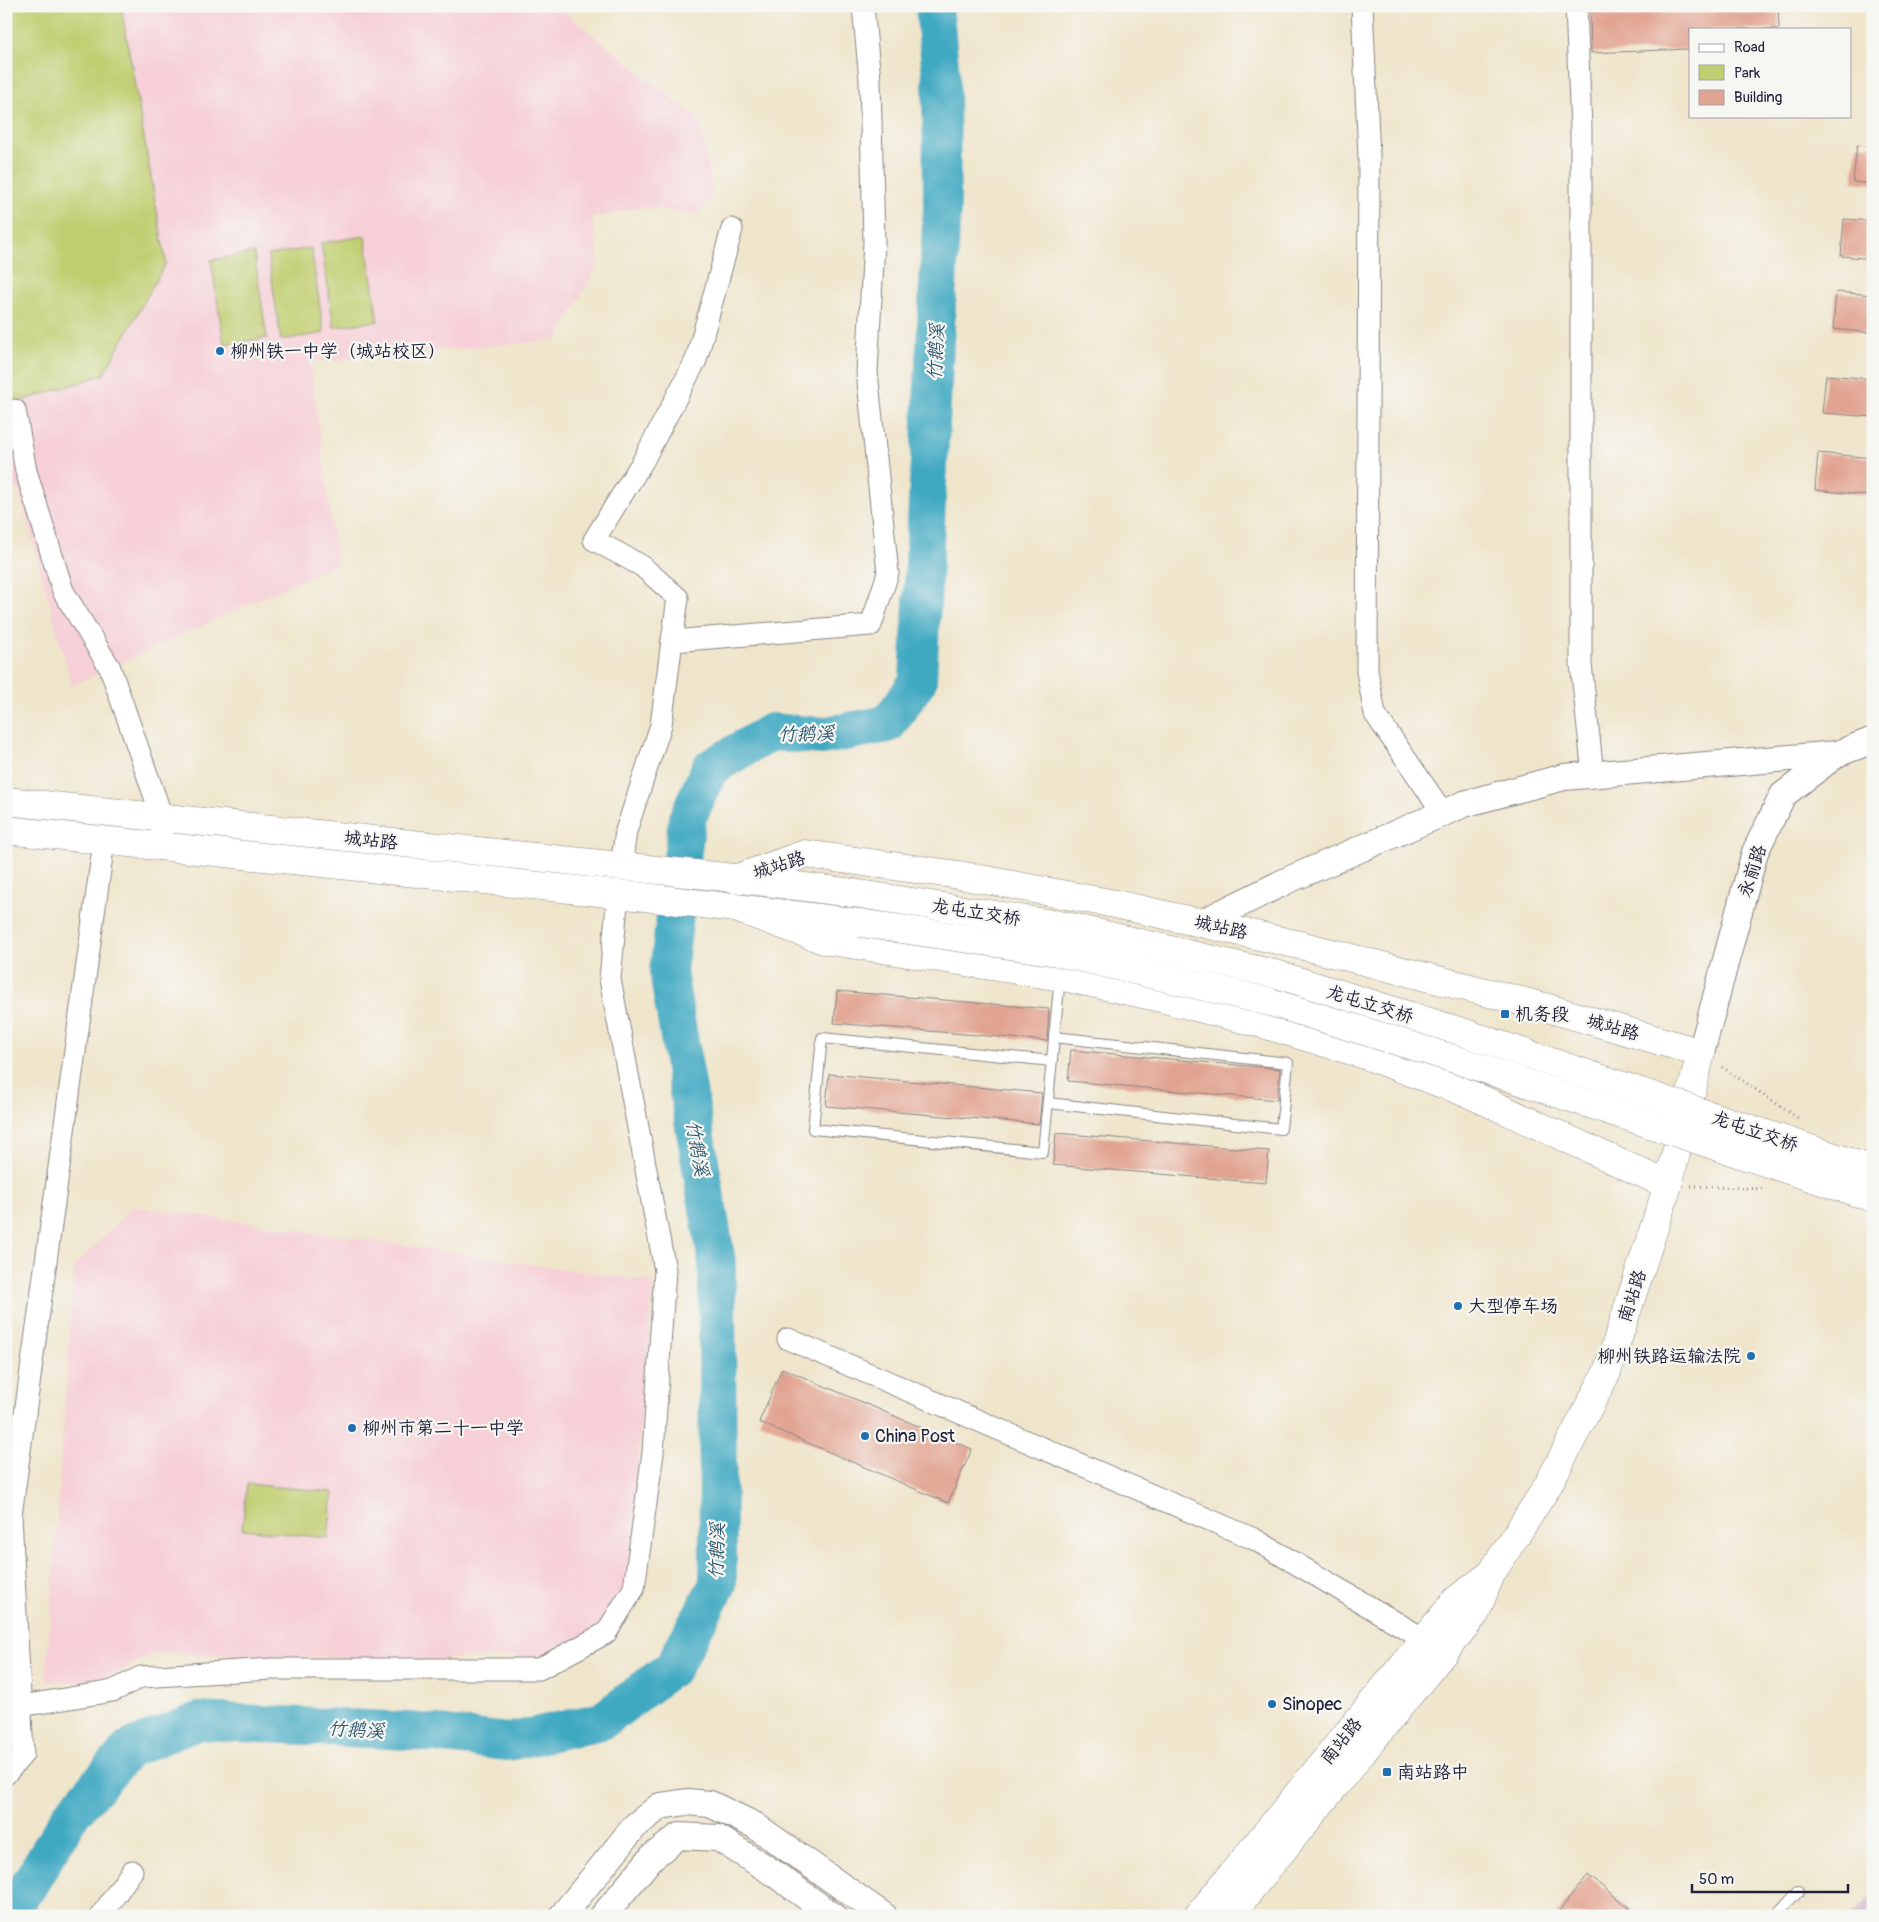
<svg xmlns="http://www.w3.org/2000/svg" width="1879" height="1922" font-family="Pangolin,'LXGW WenKai TC',sans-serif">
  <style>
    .built { fill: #f6cfd7 }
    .industrial { fill: #d1bdc9 }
    .green { fill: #c0ce70; stroke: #717856 }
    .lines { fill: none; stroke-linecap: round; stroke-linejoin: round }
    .river { stroke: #41a9c2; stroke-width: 38 }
    .building { fill: #e2a492 }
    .service-casing { stroke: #888483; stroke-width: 12 }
    .minor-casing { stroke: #888483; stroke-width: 23 }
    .tertiary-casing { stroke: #888483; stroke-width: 28 }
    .secondary-casing { stroke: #888483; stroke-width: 29 }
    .path { stroke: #888483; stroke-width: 3; stroke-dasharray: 1 4; stroke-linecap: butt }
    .service { stroke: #fff; stroke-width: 10 }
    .minor { stroke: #fff; stroke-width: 21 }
    .tertiary { stroke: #fff; stroke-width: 26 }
    .secondary { stroke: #fff; stroke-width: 28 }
    .secondary-bridge-casing { stroke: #888483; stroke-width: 29; stroke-linecap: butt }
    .secondary-bridge { stroke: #fff; stroke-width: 28 }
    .poi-dot { fill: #1f6fb2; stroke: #f6f6f2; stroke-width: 2 }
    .labels { text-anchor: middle; stroke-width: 4.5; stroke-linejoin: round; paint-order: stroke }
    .poi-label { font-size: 18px; fill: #22223b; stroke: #f6f6f2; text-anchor: start }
    .street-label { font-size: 18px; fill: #22223b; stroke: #f6f6f2 }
    .water-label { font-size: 19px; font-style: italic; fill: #2e5871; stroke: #f6f6f2 }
  </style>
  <rect width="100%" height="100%" fill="#f6f6f2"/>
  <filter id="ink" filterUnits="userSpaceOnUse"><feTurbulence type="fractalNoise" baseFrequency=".02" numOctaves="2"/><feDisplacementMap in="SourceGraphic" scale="10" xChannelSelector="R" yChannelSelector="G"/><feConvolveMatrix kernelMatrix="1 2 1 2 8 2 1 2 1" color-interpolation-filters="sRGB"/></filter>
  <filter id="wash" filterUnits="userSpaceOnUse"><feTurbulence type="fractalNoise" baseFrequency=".0096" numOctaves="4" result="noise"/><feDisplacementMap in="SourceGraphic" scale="20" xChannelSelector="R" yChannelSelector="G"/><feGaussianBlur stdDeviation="1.12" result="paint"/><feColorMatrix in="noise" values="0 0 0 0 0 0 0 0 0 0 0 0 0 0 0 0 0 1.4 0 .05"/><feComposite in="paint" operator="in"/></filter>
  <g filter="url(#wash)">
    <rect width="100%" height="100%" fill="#efe5cb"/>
    <g class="built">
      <polygon points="6,6 557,6 700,121 713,192 699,215 640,207 592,218 599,262 557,340 310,362 337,563 72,686 18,487 6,488"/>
      <polygon points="133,1206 654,1282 628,1574 610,1618 555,1654 433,1660 154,1653 97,1683 46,1681 74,1267"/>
    </g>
    <polygon class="industrial" points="1873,1893 1873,1916 1850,1916"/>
    <g class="green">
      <polygon points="6,6 121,6 166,263 103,375 15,403 6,401"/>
      <polygon points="365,236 378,321 334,327 321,243"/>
      <polygon points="311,248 324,333 281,340 268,255"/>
      <polygon points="254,253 267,338 224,344 211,260"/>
      <polygon points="247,1484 333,1492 328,1538 242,1529"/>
    </g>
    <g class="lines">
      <polyline class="river" points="6,1911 27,1888 70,1816 129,1749 199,1721 410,1731 508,1742 602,1721 673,1667 718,1584 717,1262 668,972 687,819 710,768 771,732 822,736 888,724 918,681 942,206 941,75 934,6"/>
    </g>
    <g id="blocks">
      <g class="building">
        <polygon points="1778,6 1779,29 1690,29 1690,49 1591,53 1590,12"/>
        <polygon points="1857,145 1873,146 1873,184 1853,182"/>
        <polygon points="1844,219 1873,221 1873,259 1841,256"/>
        <polygon points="1836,292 1873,295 1873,333 1833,329"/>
        <polygon points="1826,375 1873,379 1873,417 1822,413"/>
        <polygon points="1818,453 1873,458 1873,496 1815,490"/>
        <polygon points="837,991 1049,1009 1047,1041 834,1023"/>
        <polygon points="1071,1050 1280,1069 1277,1100 1068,1081"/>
        <polygon points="829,1074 1042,1093 1039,1124 826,1106"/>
        <polygon points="1056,1133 1269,1151 1266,1183 1053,1165"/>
        <polygon points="782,1368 972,1449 948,1503 759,1422"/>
        <polygon points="1588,1875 1639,1916 1555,1916"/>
      </g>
    </g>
  </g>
  <g filter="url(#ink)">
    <use href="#blocks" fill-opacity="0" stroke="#888483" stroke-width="1"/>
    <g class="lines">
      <defs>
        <g id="service">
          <polyline points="1052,1061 822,1038 813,1129 1043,1152 1060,977"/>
          <polyline points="1048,1103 1281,1129 1288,1063 1054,1037"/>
          <polyline points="1776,1916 1799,1891"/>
        </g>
        <g id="minor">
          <polyline points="1362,6 1369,157 1367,671 1375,714 1443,813"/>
          <polyline points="1576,6 1581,128 1581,664 1593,774"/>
          <polyline points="15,410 26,471 63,591 110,668 162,817 161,847"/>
          <polyline points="672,641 678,598 642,566 594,540 643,461 696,360 732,229"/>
          <polyline points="621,867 626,831 661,725 672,641 871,625 888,573 867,372 874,242 870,80 863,6"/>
          <polyline points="788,1339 1254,1539 1424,1639"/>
          <polyline points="21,1706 113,1691 141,1677 271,1669 539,1669 606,1633 634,1588 653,1453 665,1270 610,979 618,894"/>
          <polyline points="6,1774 23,1754 11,1515 104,841"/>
          <polyline points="101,1916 132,1871"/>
        </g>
        <g id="tertiary">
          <polyline points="1201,923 1286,881 1464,804 1564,777 1837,754"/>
          <polyline points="1701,1053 1755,852 1783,795 1837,754 1873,740"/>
          <polyline points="562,1916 635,1826 660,1806 687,1802 710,1804 754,1825 884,1916"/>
          <polyline points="603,1916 652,1857 679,1836 718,1838 772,1872 833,1916"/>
        </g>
        <g id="secondary">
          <polyline points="6,801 724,877 853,893"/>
          <polyline points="6,830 636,896 860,923"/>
          <polyline points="735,879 805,854 959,875 1120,905 1304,946 1541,1006 1701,1053 1668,1185 1607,1372 1547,1487 1491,1574 1475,1614 1229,1916"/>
          <polyline points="733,907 824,940 1068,978 1152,996 1270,1026 1359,1053 1472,1095 1668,1185"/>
          <polyline points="1198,1916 1457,1599 1491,1574"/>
        </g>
      </defs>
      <use href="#service" class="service-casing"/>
      <use href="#minor" class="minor-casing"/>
      <use href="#tertiary" class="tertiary-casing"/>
      <use href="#secondary" class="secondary-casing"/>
      <g class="path">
        <polyline points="1722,1067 1798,1118"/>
        <polyline points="1691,1186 1765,1189"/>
      </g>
      <use href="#service" class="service"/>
      <use href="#minor" class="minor"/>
      <use href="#tertiary" class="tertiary"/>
      <use href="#secondary" class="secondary"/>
      <defs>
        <g id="secondary-bridge">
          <polyline points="853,893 1066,926 1279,975 1459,1031 1873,1170"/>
          <polyline points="860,923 1057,952 1270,1002 1451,1058 1873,1198"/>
        </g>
      </defs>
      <use href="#secondary-bridge" class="secondary-bridge-casing"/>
      <use href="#secondary-bridge" class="secondary-bridge"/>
    </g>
  </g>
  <g class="poi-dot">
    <circle cx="220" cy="351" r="5"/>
    <rect x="1500" y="1009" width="10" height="10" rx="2.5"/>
    <circle cx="1458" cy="1306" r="5"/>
    <circle cx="1751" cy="1356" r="5"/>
    <circle cx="352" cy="1428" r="5"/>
    <circle cx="865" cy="1436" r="5"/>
    <circle cx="1272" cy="1704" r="5"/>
    <rect x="1382" y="1767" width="10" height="10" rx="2.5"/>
  </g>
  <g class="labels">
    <g class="poi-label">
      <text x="230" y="357">柳州铁一中学（城站校区）</text>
      <text x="1515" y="1020">机务段</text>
      <text x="1468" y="1312">大型停车场</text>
      <text x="1741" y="1362" text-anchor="end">柳州铁路运输法院</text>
      <text x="362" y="1434">柳州市第二十一中学</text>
      <text x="875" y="1442">China Post</text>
      <text x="1282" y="1710">Sinopec</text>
      <text x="1397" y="1778">南站路中</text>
    </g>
    <g class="street-label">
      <text transform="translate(371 840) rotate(6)" y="6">城站路</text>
      <text transform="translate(779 865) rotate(-17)" y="6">城站路</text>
      <text transform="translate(1752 871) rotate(-72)" y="6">永前路</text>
      <text transform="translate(976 912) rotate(9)" y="6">龙屯立交桥</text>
      <text transform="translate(1221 927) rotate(13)" y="6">城站路</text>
      <text transform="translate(1370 1004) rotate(17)" y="6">龙屯立交桥</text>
      <text transform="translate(1613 1027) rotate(16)" y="6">城站路</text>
      <text transform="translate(1755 1131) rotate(19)" y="6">龙屯立交桥</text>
      <text transform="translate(1632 1296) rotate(-72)" y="6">南站路</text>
      <text transform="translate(1341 1741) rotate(-51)" y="6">南站路</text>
    </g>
    <g class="water-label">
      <text transform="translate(935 352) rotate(-87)" y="7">竹鹅溪</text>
      <text transform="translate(806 733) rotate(-1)" y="7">竹鹅溪</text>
      <text transform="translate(698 1148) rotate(80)" y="7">竹鹅溪</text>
      <text transform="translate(716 1551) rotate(-88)" y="7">竹鹅溪</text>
      <text transform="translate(356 1729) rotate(3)" y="7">竹鹅溪</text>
    </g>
  </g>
  <rect width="1879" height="1922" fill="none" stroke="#f6f6f2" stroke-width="25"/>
  <rect x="1689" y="28" width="162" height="90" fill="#f6f6f2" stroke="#a1a1a9"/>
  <rect x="1699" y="44" width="25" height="8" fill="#ffffff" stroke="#a1a1a9"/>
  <text x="1734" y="52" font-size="15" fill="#22223b">Road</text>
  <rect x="1699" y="65" width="25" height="15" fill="#c0ce70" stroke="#a1a1a9"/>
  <text x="1734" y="78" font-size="15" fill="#22223b">Park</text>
  <rect x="1699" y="90" width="25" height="15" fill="#e2a492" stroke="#a1a1a9"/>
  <text x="1734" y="102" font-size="15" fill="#22223b">Building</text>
  <path d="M1692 1884v8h156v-8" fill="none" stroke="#22223b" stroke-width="2.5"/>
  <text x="1699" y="1884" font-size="15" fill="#22223b" stroke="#f6f6f2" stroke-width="4" paint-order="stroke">50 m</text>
</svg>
